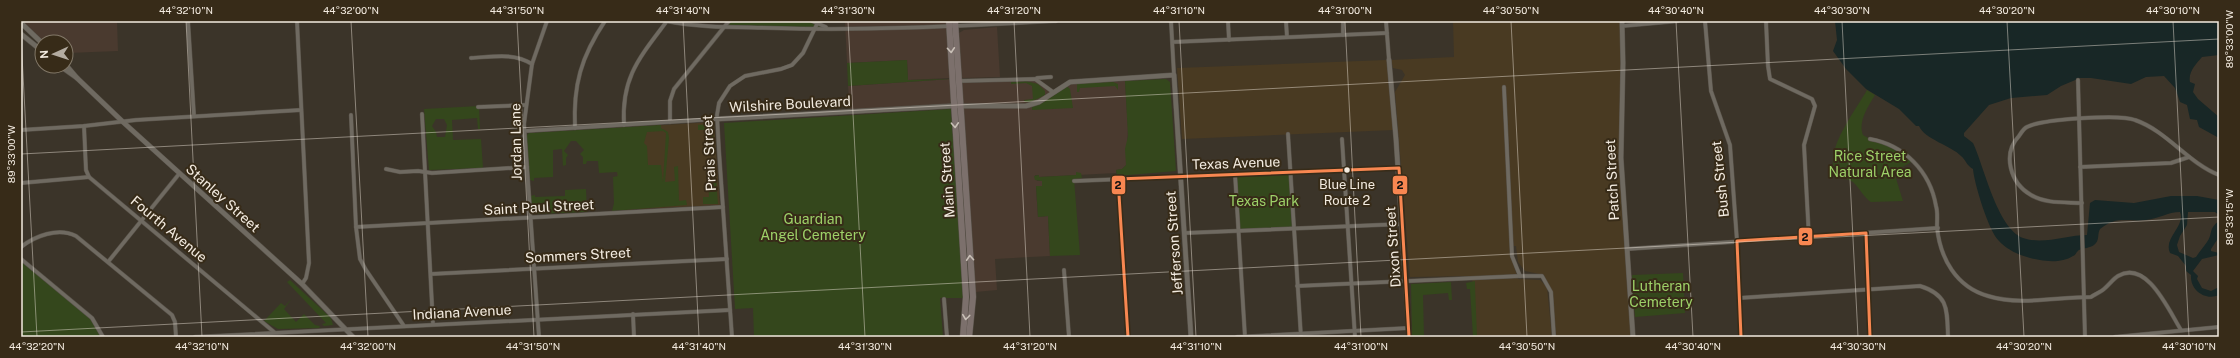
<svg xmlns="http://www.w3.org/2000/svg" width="2240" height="358" font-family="'Public Sans',sans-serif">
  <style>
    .commercial { fill: #4a3a2f }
    .built { fill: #493a22 }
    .green { fill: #34471c; fill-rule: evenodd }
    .water { fill: #182726 }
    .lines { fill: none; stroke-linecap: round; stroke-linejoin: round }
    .minor-casing { stroke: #575148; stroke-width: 4.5 }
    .tertiary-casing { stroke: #575148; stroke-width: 5.5 }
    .primary-casing { stroke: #575148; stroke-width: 7 }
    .minor { stroke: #6f6a61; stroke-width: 3.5 }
    .tertiary { stroke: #6f6a61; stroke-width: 4.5 }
    .primary { stroke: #7c706c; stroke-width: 6 }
    .bus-1-casing { stroke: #372b18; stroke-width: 6 }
    .bus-1 { stroke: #f88751; stroke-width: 3 }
    .oneway { stroke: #c9c0b7 }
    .ticks { fill: none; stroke: #f3ebe0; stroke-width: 1; stroke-opacity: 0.45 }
    .bus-dot { fill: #f3ebe0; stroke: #372b18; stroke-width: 1.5 }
    .labels { text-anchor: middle; stroke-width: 4; stroke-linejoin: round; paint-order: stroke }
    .bus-label { font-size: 13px; fill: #f3ebe0; stroke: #372b18 }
    .street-label { font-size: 14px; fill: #f3ebe0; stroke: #372b18 }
    .park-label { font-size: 14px; fill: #9dd168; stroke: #372b18 }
    .line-badge { stroke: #372b18; stroke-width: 1.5 }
    .pale-badge-label { font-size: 11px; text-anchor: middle; font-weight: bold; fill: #111 }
    .neatline { fill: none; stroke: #f3ebe0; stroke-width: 1.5 }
    .ticks-label { font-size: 10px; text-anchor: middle; fill: #f3ebe0 }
  </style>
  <rect width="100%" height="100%" fill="#3b3429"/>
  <g class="commercial">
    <polygon points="21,21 117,21 118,51 68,53 66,55 66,42 42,42"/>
    <polygon points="845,21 947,21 950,78 908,80 907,60 847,63"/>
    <polygon points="997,27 1000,77 963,78 961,76 959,33 964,30"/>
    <polygon points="951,79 951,102 949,104 850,110 848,86"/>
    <polygon points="1035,79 1053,92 1069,84 1125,81 1128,129 1126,165 1122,169 1116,170 1116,173 1039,177 1039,175 1035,175 1037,181 1042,181 1042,186 1036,187 1038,217 1048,216 1050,256 995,259 997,290 975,292 962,83"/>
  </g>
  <g class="built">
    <polygon points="1453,21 1622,21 1621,129 1633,337 1554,337 1551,292 1544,275 1525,271 1518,262 1516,246 1512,246 1509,141 1506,141 1504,117 1511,256 1518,279 1540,280 1547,287 1552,337 1476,337 1472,276 1410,277 1395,92 1405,75 1402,70 1393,68 1391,60 1454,57"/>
    <polygon points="1387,60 1394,130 1182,139 1177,68"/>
    <polygon points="714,122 720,205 620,210 614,128"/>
  </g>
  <g class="green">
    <polygon points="729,21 812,21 830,29 725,26"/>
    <polygon points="907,60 908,80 951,79 848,86 847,63"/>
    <polygon points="1166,79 1170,82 1176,171 1117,176 1116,170 1122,169 1126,165 1125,149 1128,136 1125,81"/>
    <polygon points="1026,81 1038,84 1045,91 1045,95 1031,102 1025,102 1024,100 1033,99 1032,86 1026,83 1011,84 1011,82"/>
    <polygon points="1113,82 1118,84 1118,90 1115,86 1080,88 1079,92 1077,92 1077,83"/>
    <polygon points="1067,86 1070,89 1073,108 1032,110 1032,107 1044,102"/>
    <path d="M1867 90 1875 95C1868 107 1858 121 1863 135L1870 139 1885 143 1913 161 1894 172 1903 201 1871 202C1863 197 1860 188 1853 182 1847 178 1838 179 1835 171 1824 151 1857 108 1867 90Z"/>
    <path d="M479 106 480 129H478L477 118 452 120 453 140 481 139 483 168 429 170 424 109ZM436 119H444L447 125 445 137H437L436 132 432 126Z"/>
    <polygon points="951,109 964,298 940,298 943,337 754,337 753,308 735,309 724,123"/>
    <polygon points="713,124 714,145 710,150 706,149 704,130 698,130 698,125"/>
    <path d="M661 125V128L668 132 669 138 665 182 675 181 674 167 678 166 679 201 686 200 687 205 612 211 614 203 613 177 618 176 617 172 599 173 598 161H587L586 164H583V157L580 154 584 150 576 141H571L564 151 568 155 566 158V165L563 166 562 149 553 150V177L534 178V181L530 180 526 136 529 133ZM663 131 666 133 663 182 661 165H648L647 146 644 143 647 132Z"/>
    <polygon points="711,162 715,165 718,204 703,204 703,197 709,197 707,163"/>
    <polygon points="1076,172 1081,173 1082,178 1074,179 1080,255 1050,256 1048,216 1038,217 1036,186 1042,186 1042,181 1035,180 1034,176 1039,175 1039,177 1076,175"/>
    <polygon points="1290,172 1293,229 1238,231 1235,174"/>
    <polygon points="586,189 587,212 534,214 532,212 530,196 535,195 535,197 565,196 565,190"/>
    <polygon points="21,259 88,313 102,337 21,337"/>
    <polygon points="1683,273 1685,313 1635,317 1632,275"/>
    <polygon points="290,280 331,318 333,325 324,326 322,324 326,323 287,282"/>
    <polygon points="1475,281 1475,285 1477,337 1473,337 1470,289 1467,289 1466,283"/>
    <polygon points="1451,282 1452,300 1449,300 1448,293 1423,295 1424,337 1412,337 1411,284"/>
    <polygon points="292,298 284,309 296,322 304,314 315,325 320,326 319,328 278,329 264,321 281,303 285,306"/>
  </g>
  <path class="water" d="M1835 21H2219V55L2202 57C2196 64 2188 72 2190 82L2195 84 2193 92 2198 99 2219 117V138L2199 127 2197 120 2190 119 2187 105 2180 102 2175 88 2164 76 2146 77 2131 84 2091 78H2080L2061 86 2047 95 2011 98 1989 105 1964 133V136L1973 143C1984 166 1997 228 2023 238 2043 245 2067 235 2087 235L2090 203 2095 200 2134 203 2171 196H2197L2219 200V215L2215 212H2188L2187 225 2180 236 2177 245 2179 252 2193 258 2196 257C2200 251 2203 248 2207 242 2213 234 2208 229 2219 221V237L2211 249V251L2219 253V255L2202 259 2193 271 2198 276 2197 279 2202 288 2211 291 2219 287V295C2205 301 2190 290 2191 275L2186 271V266L2178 256 2170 253C2163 238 2186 226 2180 212 2168 212 2158 219 2146 220 2127 222 2117 215 2100 229 2097 234 2100 241 2094 245 2090 248 2084 248 2079 250 2076 252 2076 255 2073 256 2064 262 2050 262 2040 260 2026 258 2009 252 1999 241 1989 232 1974 183 1973 169 1966 165 1966 160 1961 156 1952 146 1924 139 1919 126H1916L1899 109 1866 89 1846 69 1833 51 1837 40Z"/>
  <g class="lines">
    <defs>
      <g id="minor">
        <polyline points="188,21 194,116"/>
        <polyline points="297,21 309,263 306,278 302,284"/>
        <path d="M666 21C701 28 737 27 772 28 867 31 961 26 1056 21"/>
        <polyline points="812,21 826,27"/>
        <polyline points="1171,21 1174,75"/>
        <polyline points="1228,21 1229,40"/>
        <polyline points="1286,21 1287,37"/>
        <polyline points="1343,21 1343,35"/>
        <polyline points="1386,21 1389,60"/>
        <polyline points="1705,21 1711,91 1730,145 1737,241 1741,337"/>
        <polyline points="1766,21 1768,66 1770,79 1812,99 1815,106 1804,145 1809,238"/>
        <polyline points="1622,26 1678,21"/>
        <polyline points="1173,42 1387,33"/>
        <path d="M471 58C492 57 513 52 532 64"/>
        <polyline points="1037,78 1051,77"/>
        <polyline points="2078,80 2085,337"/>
        <polyline points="958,81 1035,79 1053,92"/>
        <polyline points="1504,87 1512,256 1520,276 1542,276 1551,292 1554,337"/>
        <polyline points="478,107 526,105"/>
        <polyline points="422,114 433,324"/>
        <polyline points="351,115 356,227 360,259 366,270 404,326"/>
        <polyline points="670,122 670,101 674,89 729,21"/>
        <path d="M624 125C621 77 640 57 667 21"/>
        <polyline points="84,126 86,170 89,177 274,332"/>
        <path d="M575 128C573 85 581 57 605 21"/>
        <polyline points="21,130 84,126 136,120 301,110"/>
        <polyline points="524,131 717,119"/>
        <polyline points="1288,134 1301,337"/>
        <polyline points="1342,139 1355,337"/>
        <path d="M1870 139C1904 145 1930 171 1936 206 1938 212 1937 220 1937 227 1940 258 1956 287 1988 296 2020 306 2057 297 2091 297 2095 294 2101 292 2104 289 2109 285 2113 279 2118 276 2147 259 2169 311 2181 330"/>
        <polyline points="2080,167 2171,163 2189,157"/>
        <polyline points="386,169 400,172 418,171 432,173 527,167"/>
        <polyline points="1235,174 1245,337"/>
        <polyline points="1118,179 1128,337"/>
        <polyline points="1074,181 1399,168"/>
        <polyline points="21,183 89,177"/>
        <path d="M2082 203C2065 202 2046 204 2031 195 2010 183 2002 154 2019 136 2021 133 2024 128 2027 127 2042 119 2120 114 2135 120 2167 131 2188 163 2219 175"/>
        <polyline points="356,227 723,207"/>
        <polyline points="1185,233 1402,224"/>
        <polyline points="1866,233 1870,337"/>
        <path d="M21 247C35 236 58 227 76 236L172 315 175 322 176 337"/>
        <polyline points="1627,249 1938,228"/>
        <polyline points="21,259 92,318 103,337"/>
        <polyline points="108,262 179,174"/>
        <polyline points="1064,270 1069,337"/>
        <polyline points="431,274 727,259"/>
        <polyline points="1297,286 1520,276"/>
        <path d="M1739 298 1920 286C1949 295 1947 310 1948 337"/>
        <polyline points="944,299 947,337"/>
        <polyline points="633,314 634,337"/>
        <polyline points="195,337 730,310"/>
        <polyline points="539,337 524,124 532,64 547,21"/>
        <polyline points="732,337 719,151 717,115 719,103 730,86 745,76 781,69 792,65 803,53 817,24"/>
        <polyline points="1237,337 1409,328"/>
        <polyline points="2115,337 2219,327"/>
      </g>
      <g id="tertiary">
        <polyline points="1622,21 1623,63 1621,158 1633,337"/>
        <polyline points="21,23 42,43"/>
        <polyline points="21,34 42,51"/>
        <polyline points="1389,60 1396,139 1409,337"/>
        <polyline points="66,65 77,78 123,122 302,284 353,337"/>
        <polyline points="60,66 77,78"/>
        <polyline points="717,119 951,106 1026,106 1039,102 1070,82 1174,75 1191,337"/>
      </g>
      <g id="primary">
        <polyline points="949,21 966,297 963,337"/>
        <polyline points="955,21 973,297 969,337"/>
      </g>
    </defs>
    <use href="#minor" class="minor-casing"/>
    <use href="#tertiary" class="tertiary-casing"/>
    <use href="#primary" class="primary-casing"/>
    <use href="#minor" class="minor"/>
    <use href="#tertiary" class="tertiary"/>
    <use href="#primary" class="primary"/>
    <defs>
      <g id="bus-1">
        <polyline points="1128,337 1118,179 1399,168 1409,337"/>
        <polyline points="1741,337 1737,241 1866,233 1870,337"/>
      </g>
    </defs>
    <use href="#bus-1" class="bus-1-casing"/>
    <use href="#bus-1" class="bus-1"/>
  </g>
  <defs><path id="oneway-chevron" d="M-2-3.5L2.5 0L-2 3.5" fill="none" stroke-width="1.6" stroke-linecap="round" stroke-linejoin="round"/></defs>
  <g class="oneway">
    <use href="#oneway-chevron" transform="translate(951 50) rotate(86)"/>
    <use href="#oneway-chevron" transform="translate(955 125) rotate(87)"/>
    <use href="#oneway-chevron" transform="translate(970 258) rotate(-94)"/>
    <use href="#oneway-chevron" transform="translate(966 317) rotate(97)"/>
  </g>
  <path class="ticks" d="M186 21 202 337M351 21 368 337M517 21 534 337M683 21 699 337M848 21 865 337M1014 21 1030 337M1179 21 1196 337M1345 21 1361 337M1511 21 1527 337M1676 21 1693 337M1842 21 1858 337M2007 21 2024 337M2173 21 2189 337M21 37 37 337M21 154 2219 39M21 332 2219 217"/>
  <circle class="bus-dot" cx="1347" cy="170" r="3.5"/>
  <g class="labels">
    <g class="bus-label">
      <text x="1347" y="189">Blue Line<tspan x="1347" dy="16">Route 2</tspan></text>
    </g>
    <g class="street-label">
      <text transform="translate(790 104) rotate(-3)" y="5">Wilshire Boulevard</text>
      <text transform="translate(516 142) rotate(-91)" y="5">Jordan Lane</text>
      <text transform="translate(709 153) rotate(-93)" y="5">Prais Street</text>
      <text transform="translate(1236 163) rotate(-2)" y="5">Texas Avenue</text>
      <text transform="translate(1720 179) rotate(-96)" y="5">Bush Street</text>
      <text transform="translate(947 180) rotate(-94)" y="5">Main Street</text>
      <text transform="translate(1612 180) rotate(-93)" y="5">Patch Street</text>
      <text transform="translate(223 198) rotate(42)" y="5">Stanley Street</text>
      <text transform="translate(539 207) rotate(-3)" y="5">Saint Paul Street</text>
      <text transform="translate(169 229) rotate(40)" y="5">Fourth Avenue</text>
      <text transform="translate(1174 243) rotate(-94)" y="5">Jefferson Street</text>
      <text transform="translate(1393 247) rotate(-94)" y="5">Dixon Street</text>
      <text transform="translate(578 255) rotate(-3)" y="5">Sommers Street</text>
      <text transform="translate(462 312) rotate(-3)" y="5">Indiana Avenue</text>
    </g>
    <g class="park-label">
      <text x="1870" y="161">Rice Street<tspan x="1870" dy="16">Natural Area</tspan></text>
      <text x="1264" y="206">Texas Park</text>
      <text x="813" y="224">Guardian<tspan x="813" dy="16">Angel Cemetery</tspan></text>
      <text x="1661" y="291">Lutheran<tspan x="1661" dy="16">Cemetery</tspan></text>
    </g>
  </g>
  <g class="line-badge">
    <rect x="1392" y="175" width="16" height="20" rx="4" fill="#f88751"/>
    <rect x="1111" y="175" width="15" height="20" rx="4" fill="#f88751"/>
    <rect x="1798" y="227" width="15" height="19" rx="4" fill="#f88751"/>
  </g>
  <g class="pale-badge-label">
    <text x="1400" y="189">2</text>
    <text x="1118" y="189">2</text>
    <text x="1805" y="241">2</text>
  </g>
  <rect width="2240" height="358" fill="none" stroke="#372b18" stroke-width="44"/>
  <g transform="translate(54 54) rotate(267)"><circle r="19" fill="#372b18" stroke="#827868"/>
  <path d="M0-3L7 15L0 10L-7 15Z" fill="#b3aba0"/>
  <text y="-6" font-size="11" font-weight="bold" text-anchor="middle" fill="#f3ebe0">N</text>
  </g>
  <rect x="22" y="22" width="2196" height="314" class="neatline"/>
  <g class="ticks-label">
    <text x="186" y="14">44°32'10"N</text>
    <text x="351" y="14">44°32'00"N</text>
    <text x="517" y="14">44°31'50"N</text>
    <text x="683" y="14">44°31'40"N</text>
    <text x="848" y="14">44°31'30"N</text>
    <text x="1014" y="14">44°31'20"N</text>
    <text x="1179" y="14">44°31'10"N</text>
    <text x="1345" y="14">44°31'00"N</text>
    <text x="1511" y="14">44°30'50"N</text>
    <text x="1676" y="14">44°30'40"N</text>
    <text x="1842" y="14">44°30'30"N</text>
    <text x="2007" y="14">44°30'20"N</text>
    <text x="2173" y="14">44°30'10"N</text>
    <text transform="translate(2229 39) rotate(-90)" y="4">89°33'00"W</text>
    <text transform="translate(11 154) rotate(-90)" y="4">89°33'00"W</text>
    <text transform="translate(2229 217) rotate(-90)" y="4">89°33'15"W</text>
    <text x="37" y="350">44°32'20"N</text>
    <text x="202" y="350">44°32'10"N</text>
    <text x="368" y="350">44°32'00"N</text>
    <text x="533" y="350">44°31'50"N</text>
    <text x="699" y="350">44°31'40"N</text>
    <text x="865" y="350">44°31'30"N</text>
    <text x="1030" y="350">44°31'20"N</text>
    <text x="1196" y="350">44°31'10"N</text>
    <text x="1361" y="350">44°31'00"N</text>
    <text x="1527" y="350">44°30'50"N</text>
    <text x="1693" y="350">44°30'40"N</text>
    <text x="1858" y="350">44°30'30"N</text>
    <text x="2024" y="350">44°30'20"N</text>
    <text x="2189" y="350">44°30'10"N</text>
  </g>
</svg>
